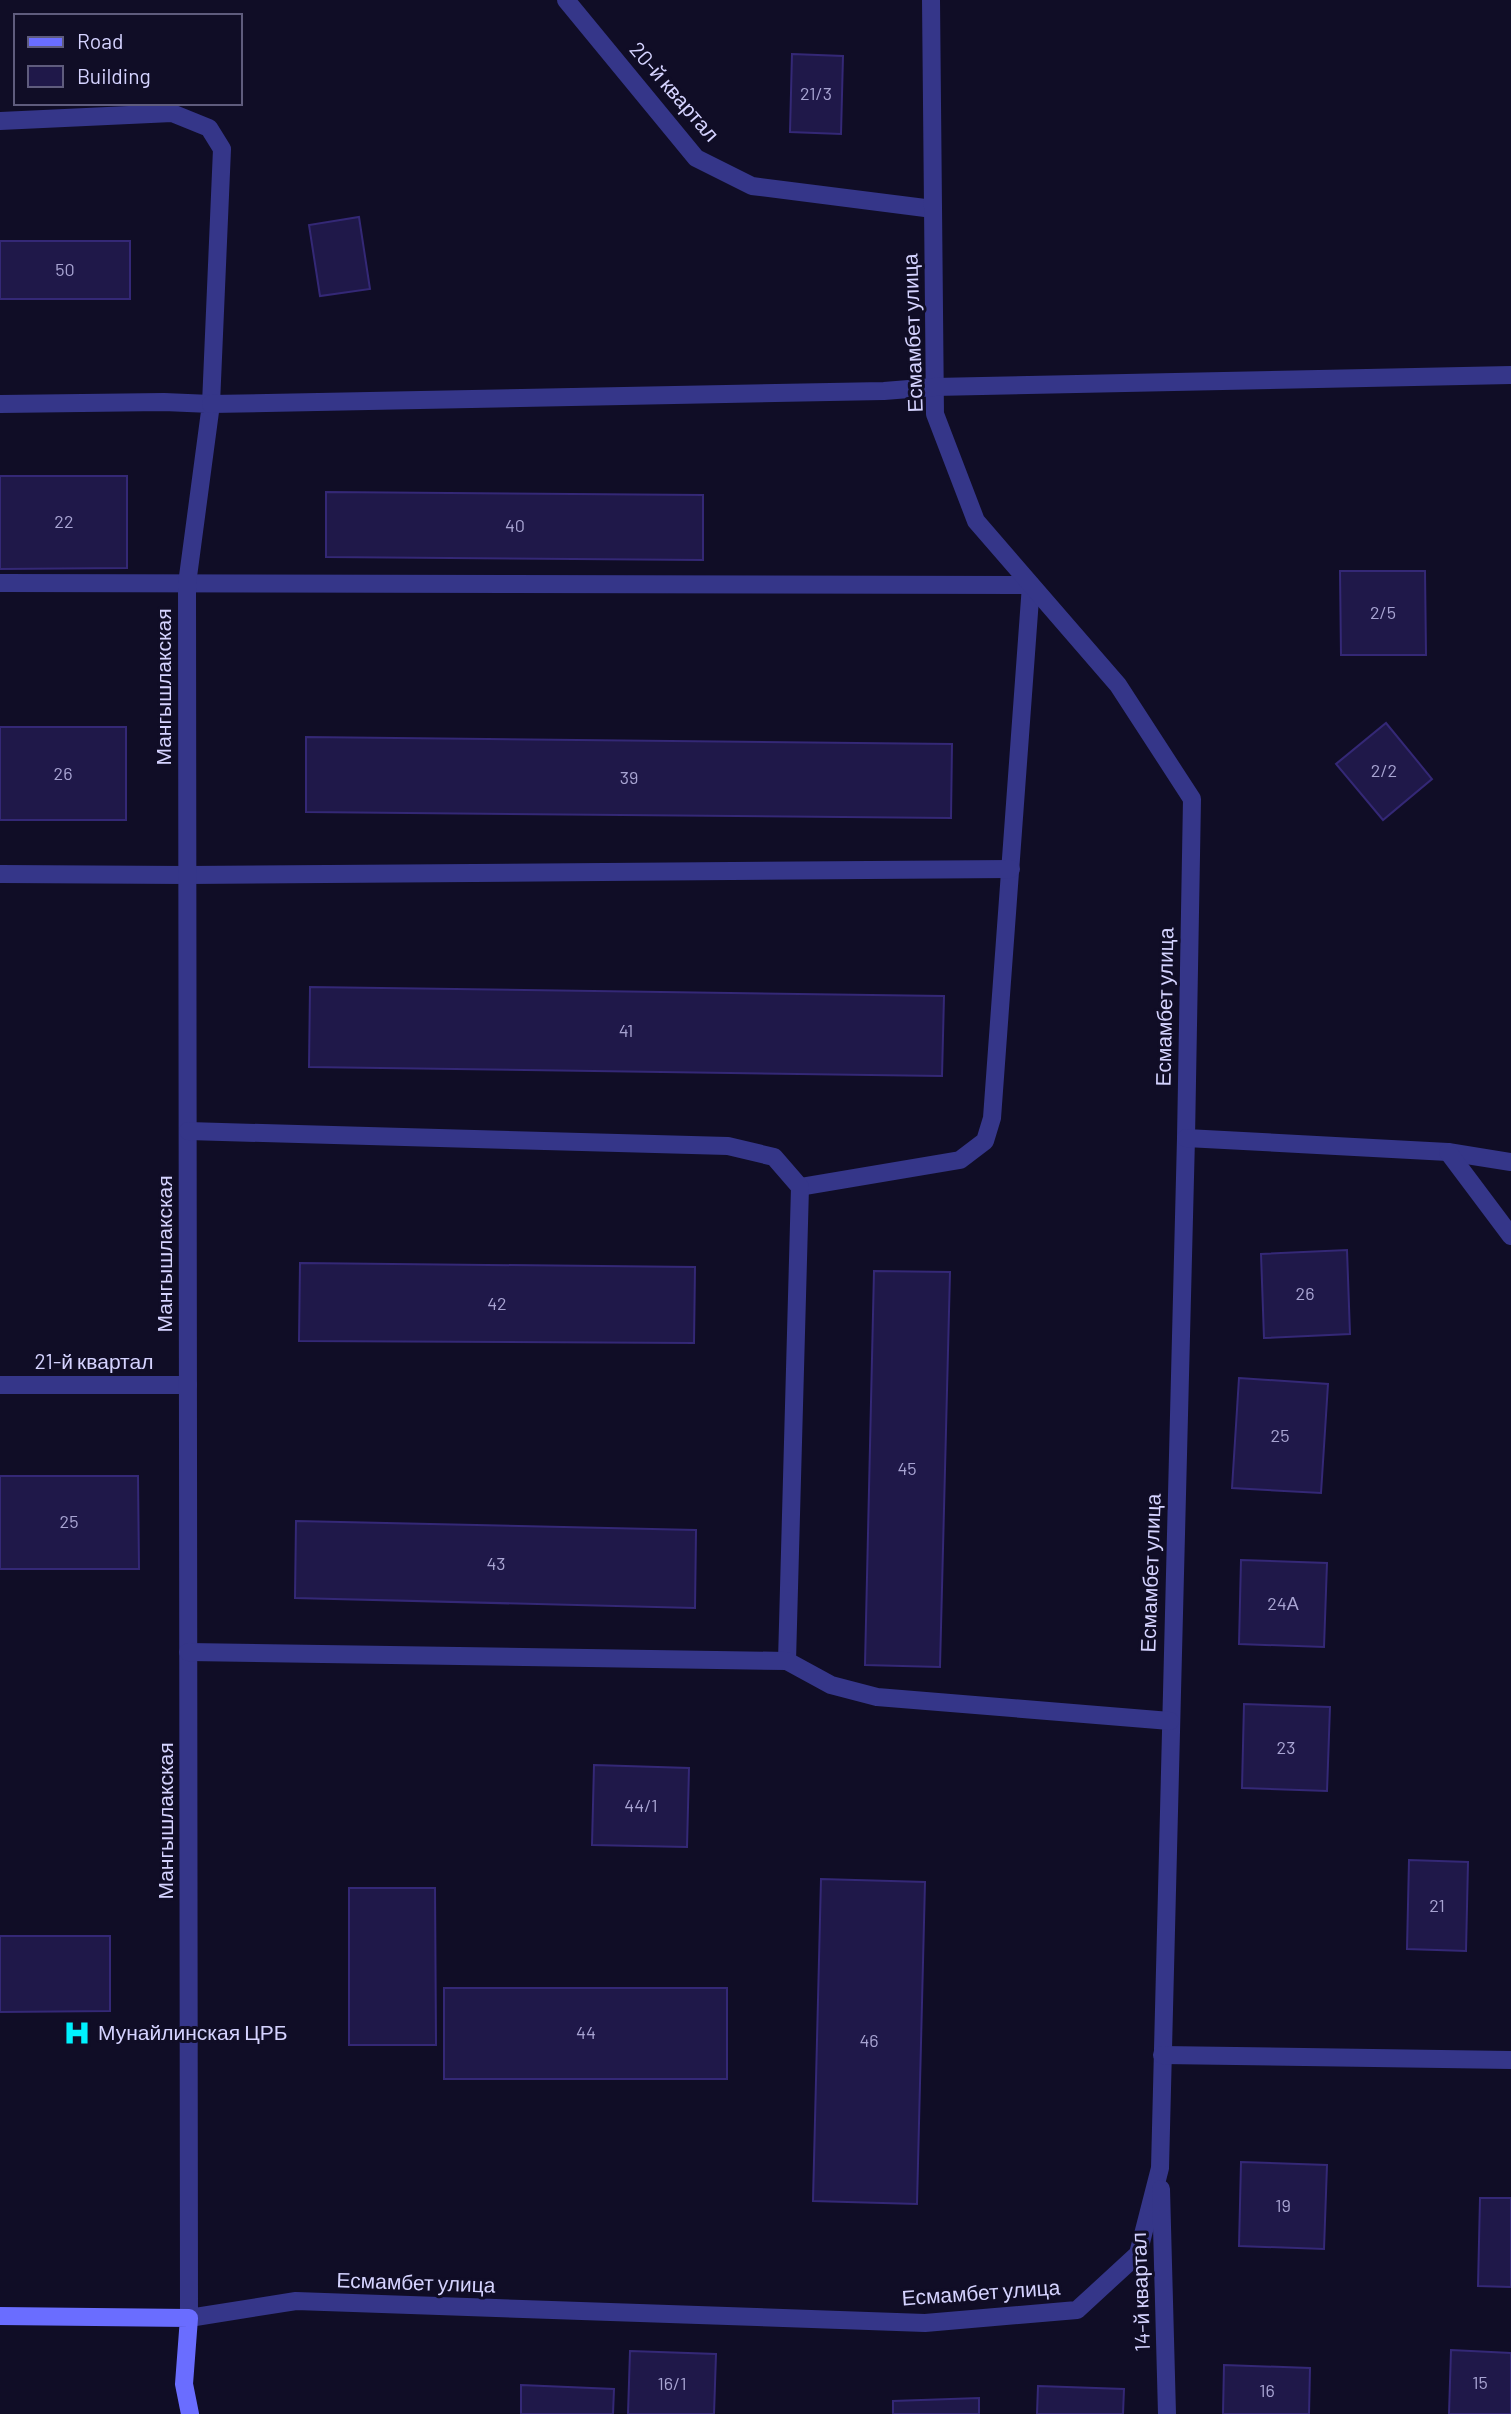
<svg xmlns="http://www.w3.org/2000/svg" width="1511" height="2414" font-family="Barlow,sans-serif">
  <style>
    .building { fill: #1f1849; stroke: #342876; stroke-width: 2 }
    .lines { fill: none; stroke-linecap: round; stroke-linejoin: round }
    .lane { stroke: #353689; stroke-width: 18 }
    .street { stroke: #353689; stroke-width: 18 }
    .secondary { stroke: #6a6dff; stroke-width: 18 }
    .labels { text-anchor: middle; stroke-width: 6; stroke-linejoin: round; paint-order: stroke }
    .number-label { font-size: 18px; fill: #a8a4d2 }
    .street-label { font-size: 21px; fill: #d5d3ff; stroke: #100d26 }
    .poi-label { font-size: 21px; fill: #d5d3ff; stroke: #100d26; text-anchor: start }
  </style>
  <rect width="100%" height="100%" fill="#100d26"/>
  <g class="building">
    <polygon points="792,54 843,56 841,134 790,132"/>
    <polygon points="359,217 370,289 320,296 309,225"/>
    <rect x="0" y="241" width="130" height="58"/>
    <polygon points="0,476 127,476 127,568 0,569"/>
    <polygon points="326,492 703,495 703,560 326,557"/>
    <polygon points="1340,571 1425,571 1426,655 1341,655"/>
    <polygon points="1386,723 1432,779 1383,820 1336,764"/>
    <rect x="0" y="727" width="126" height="93"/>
    <polygon points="306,737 952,744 951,818 306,812"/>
    <polygon points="310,987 944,996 942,1076 309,1067"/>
    <polygon points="1347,1250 1350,1334 1264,1338 1261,1254"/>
    <polygon points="300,1263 695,1267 694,1343 299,1341"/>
    <polygon points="874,1271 950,1272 940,1667 865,1665"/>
    <polygon points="1239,1378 1328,1384 1321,1493 1232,1488"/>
    <polygon points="0,1476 138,1476 139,1569 0,1569"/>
    <polygon points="296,1521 696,1530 695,1608 295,1598"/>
    <polygon points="1241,1560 1327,1563 1324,1647 1239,1644"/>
    <polygon points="1244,1704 1330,1707 1327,1791 1242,1788"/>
    <polygon points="594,1765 689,1768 687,1847 592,1845"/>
    <polygon points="1409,1860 1468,1862 1466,1951 1407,1949"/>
    <polygon points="821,1879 925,1882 917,2204 813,2201"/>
    <polygon points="349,1888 435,1888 436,2045 349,2045"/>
    <polygon points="0,1936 110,1936 110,2011 0,2012"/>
    <rect x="444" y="1988" width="283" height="91"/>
    <polygon points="1241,2162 1327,2165 1324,2249 1239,2246"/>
    <polygon points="1480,2198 1511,2198 1511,2287 1478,2286"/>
    <polygon points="1451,2350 1511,2353 1511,2414 1449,2414"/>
    <polygon points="630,2351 716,2354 714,2414 628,2414"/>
    <polygon points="1224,2365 1310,2368 1309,2414 1223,2414"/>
    <polygon points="521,2385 614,2389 613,2414 521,2414"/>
    <polygon points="1038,2386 1124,2389 1123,2414 1037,2414"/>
    <polygon points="979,2398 979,2414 893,2414 893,2401"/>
  </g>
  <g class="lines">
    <g class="lane">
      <polyline points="0,121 172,113 209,128 222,149 211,404"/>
      <polyline points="0,583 1031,585 992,1118 985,1141 960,1160 800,1187"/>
      <polyline points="0,874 187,875 1011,869"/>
      <polyline points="0,1385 188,1385"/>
    </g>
    <g class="street">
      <polyline points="566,0 696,158 752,186 933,209"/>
      <polyline points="0,404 164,402 211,404 187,584 189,2318 296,2301 925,2323 1077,2310 1138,2254 1160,2168 1186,1138 1192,799 1118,685 976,521 935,414 931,0"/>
      <polyline points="211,404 884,391 934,387 1511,375"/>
      <polyline points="188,1131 728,1146 774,1157 800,1187 787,1661"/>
      <polyline points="1186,1138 1448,1152 1511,1162"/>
      <polyline points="1448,1152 1511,1236"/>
      <polyline points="188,1652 787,1661 831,1685 877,1697 1170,1721"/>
      <polyline points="1162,2055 1511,2060"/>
      <polyline points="1161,2189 1167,2414"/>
    </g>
    <polyline class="secondary" points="0,2316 189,2318 184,2384 190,2414"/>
  </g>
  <defs>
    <symbol id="hospital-bare" viewBox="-9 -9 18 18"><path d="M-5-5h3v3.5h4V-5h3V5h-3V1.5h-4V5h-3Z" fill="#00f1fe" stroke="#100d26" stroke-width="2.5" paint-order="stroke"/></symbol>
  </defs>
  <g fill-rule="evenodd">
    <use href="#hospital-bare" x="58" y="2014" width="38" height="38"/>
  </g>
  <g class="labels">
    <g class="number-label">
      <text x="816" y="100">21/3</text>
      <text x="65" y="276">50</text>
      <text x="64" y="528">22</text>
      <text x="515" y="532">40</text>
      <text x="1383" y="619">2/5</text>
      <text x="1384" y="777">2/2</text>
      <text x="63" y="780">26</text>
      <text x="629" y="784">39</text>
      <text x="626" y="1037">41</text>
      <text x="1305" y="1300">26</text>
      <text x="497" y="1310">42</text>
      <text x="1280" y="1442">25</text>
      <text x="907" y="1475">45</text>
      <text x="69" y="1528">25</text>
      <text x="496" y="1570">43</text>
      <text x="1283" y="1610">24А</text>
      <text x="1286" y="1754">23</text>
      <text x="641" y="1812">44/1</text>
      <text x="1437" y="1912">21</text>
      <text x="586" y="2039">44</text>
      <text x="869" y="2047">46</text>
      <text x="1283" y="2212">19</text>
      <text x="1480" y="2389">15</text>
      <text x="672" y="2390">16/1</text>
      <text x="1267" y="2397">16</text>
    </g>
    <g class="street-label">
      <text transform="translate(674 92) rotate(49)" y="7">20-й квартал</text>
      <text transform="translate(913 333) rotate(-92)" y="7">Есмамбет улица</text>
      <text transform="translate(164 687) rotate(-90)" y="7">Мангышлакская</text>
      <text transform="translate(1165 1007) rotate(-89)" y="7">Есмамбет улица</text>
      <text transform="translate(165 1254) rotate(-90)" y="7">Мангышлакская</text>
      <text x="94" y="1369">21-й квартал</text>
      <text transform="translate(1151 1573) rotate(-88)" y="7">Есмамбет улица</text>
      <text transform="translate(166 1821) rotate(-90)" y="7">Мангышлакская</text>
      <text transform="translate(416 2283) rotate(2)" y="7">Есмамбет улица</text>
      <text transform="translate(1141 2292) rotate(-92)" y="7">14-й квартал</text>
      <text transform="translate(981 2293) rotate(-4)" y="7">Есмамбет улица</text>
    </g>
    <g class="poi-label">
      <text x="98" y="2040">Мунайлинская ЦРБ</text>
    </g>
  </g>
  <rect x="14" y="14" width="228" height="91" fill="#100d26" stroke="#5f5c7d" stroke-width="2"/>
  <rect x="28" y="37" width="35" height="10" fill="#6a6dff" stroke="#5f5c7d" stroke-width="2"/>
  <text x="77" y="49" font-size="21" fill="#d5d3ff">Road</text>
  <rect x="28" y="66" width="35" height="21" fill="#1f1849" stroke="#5f5c7d" stroke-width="2"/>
  <text x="77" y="84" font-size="21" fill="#d5d3ff">Building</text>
</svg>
